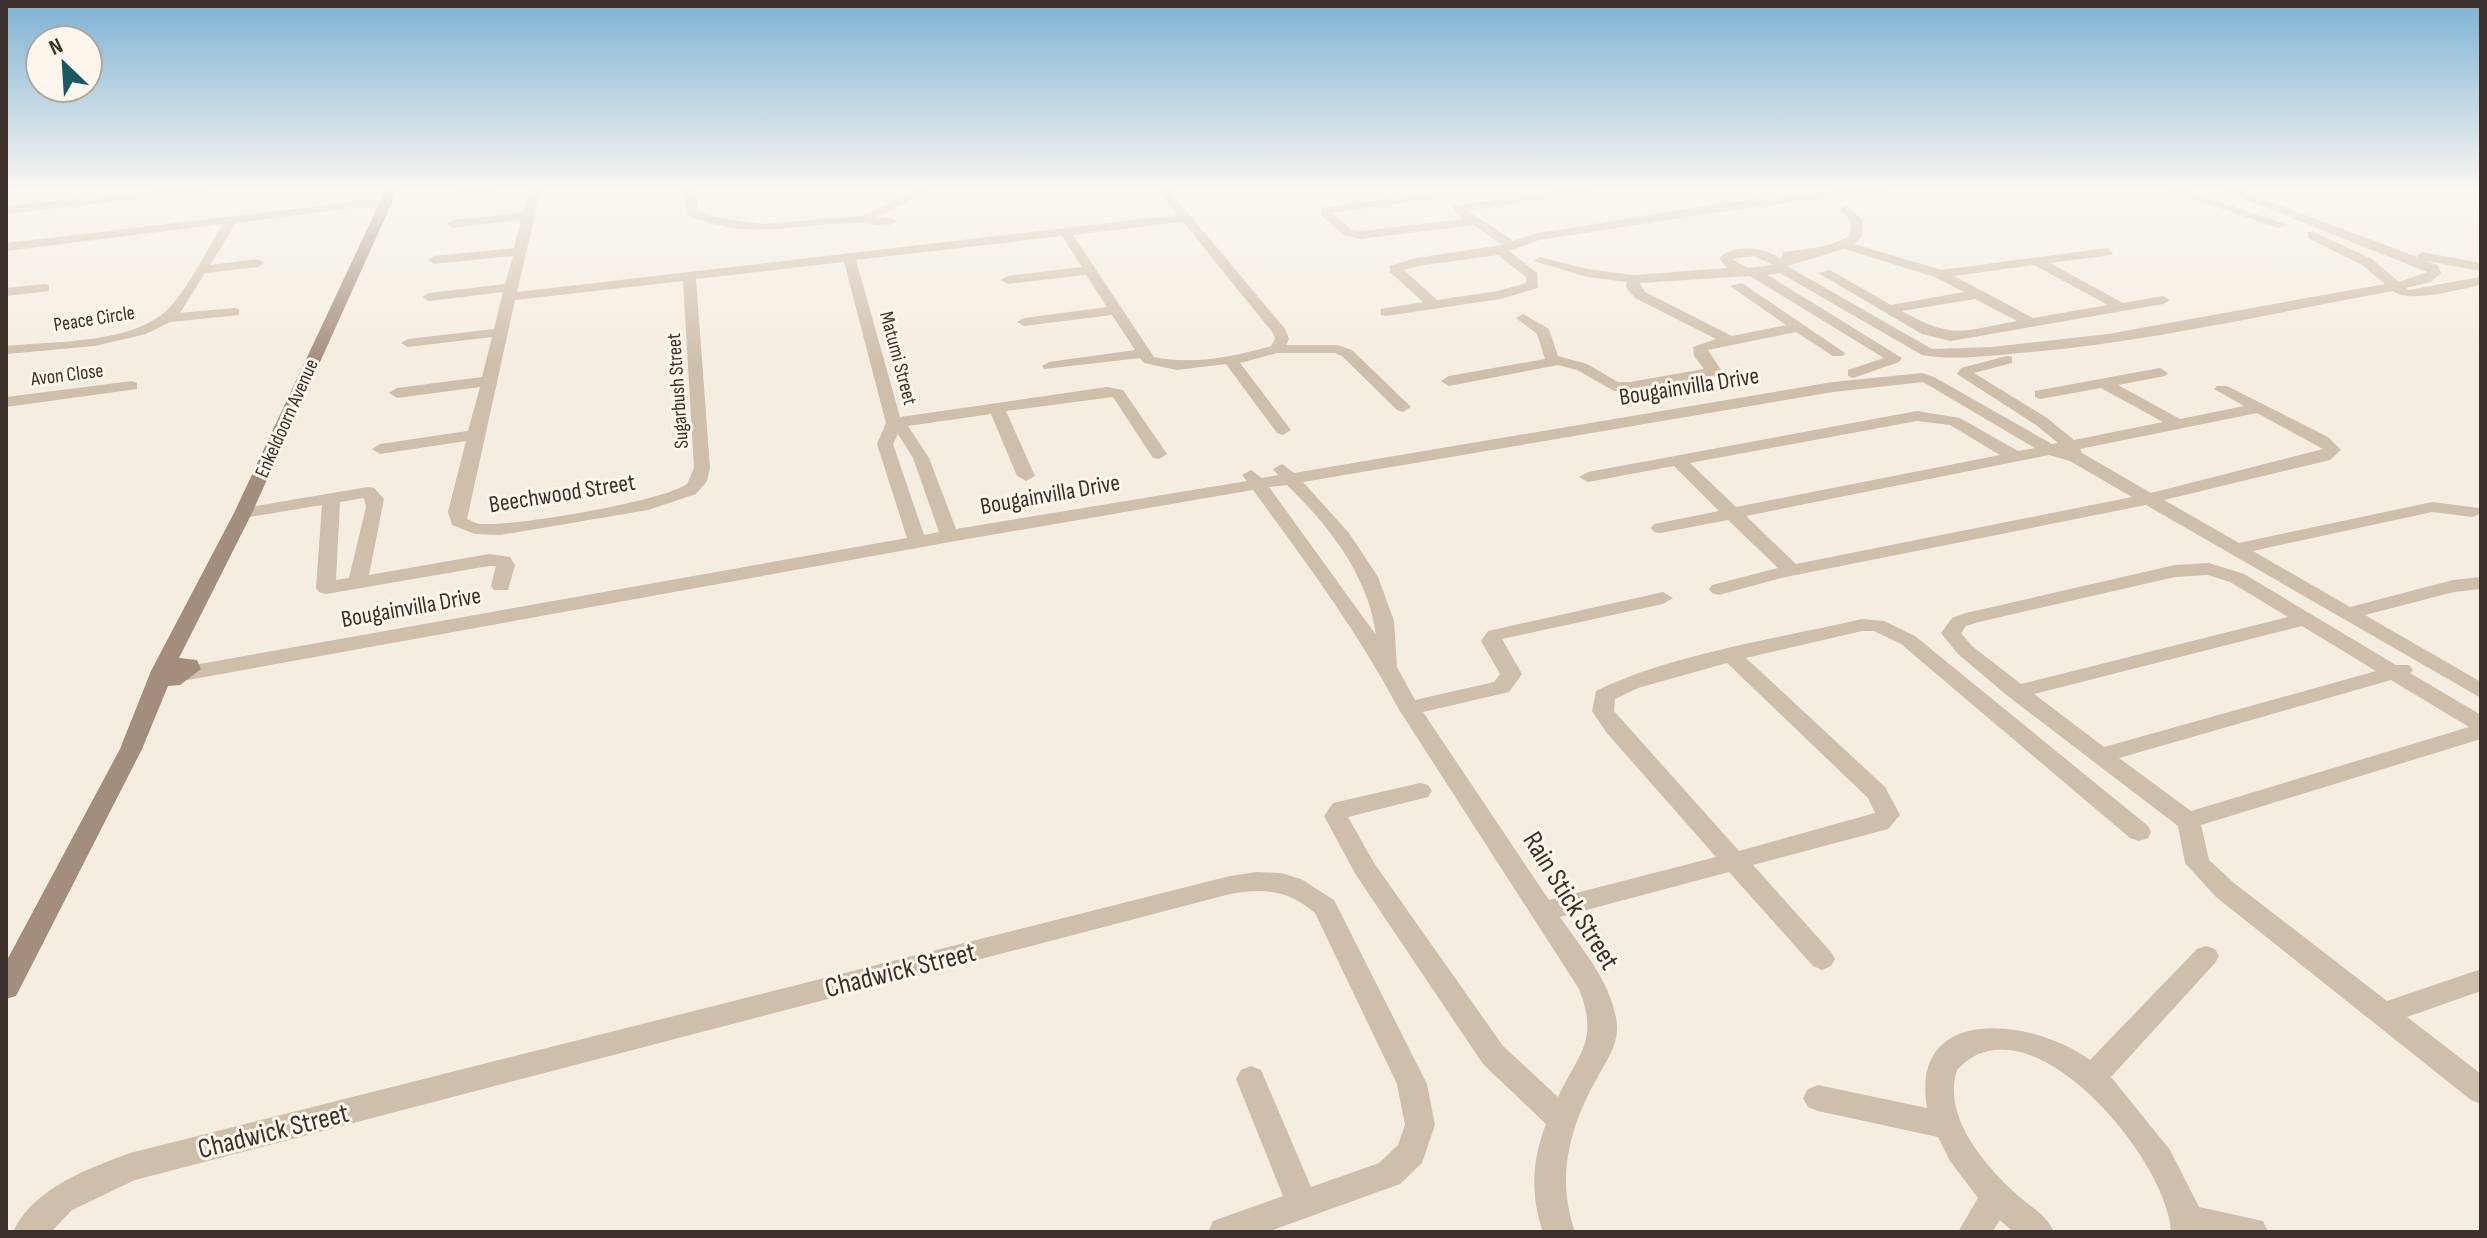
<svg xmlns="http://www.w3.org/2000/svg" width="2487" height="1238" font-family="'Sofia Sans Condensed',sans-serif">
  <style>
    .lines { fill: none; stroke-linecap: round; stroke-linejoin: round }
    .street { fill: #cfbeaa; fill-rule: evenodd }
    .secondary { fill: #a38d7b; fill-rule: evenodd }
    .labels { text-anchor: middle; stroke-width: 6; stroke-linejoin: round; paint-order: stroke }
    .far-street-label { font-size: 20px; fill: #3c312a; stroke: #fcf6ed }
    .street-label { font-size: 24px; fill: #3c312a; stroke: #fcf6ed }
    .near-street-label { font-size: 28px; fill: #3c312a; stroke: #fcf6ed }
  </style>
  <rect width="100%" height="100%" fill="#f5ede0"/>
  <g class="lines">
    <g class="street">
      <polygon points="178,189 222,189 6,214 6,206"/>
      <polygon points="464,189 504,189 459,195 459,191"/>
      <path d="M529 189H541L517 292 1177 215 1157 189H1168L1285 329 1289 339 1286 345H1337L1352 350 1411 407 1403 412 1397 410 1342 356 1335 353H1277L1240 363 1291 430 1283 435 1277 433 1226 364 1177 370 1144 363 1140 358 1044 369 1042 366 1049 362 1135 350 1112 315 1024 326 1017 322 1024 318 1107 307 1086 275 1008 284 1001 280 1008 276 1082 267 1062 236 856 260 900 417 1107 387 1123 390 1167 454 1159 459 1153 458 1113 397 1006 411 1035 476 1026 481 1017 476 991 414 908 426 929 458 956 529 1247 481 1242 475 1251 470 1262 478 1278 475 1273 469 1282 464 1294 473 1833 382 1922 373 1934 377 2052 444 2058 443 2036 425 1957 374 1961 368 2007 356 2012 357V363L1974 373 2047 418 2074 440 2163 422 2101 388 2040 399 2035 397V391L2160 368 2168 373 2165 376 2118 385 2180 419 2244 406 2214 389 2217 386H2227L2328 437 2341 450 2330 460 2164 500 2239 543 2432 502 2479 508 2481 513 2473 517 2432 512 2253 551 2350 607 2453 580 2481 577V589L2454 592 2365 615 2481 682V698L2146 505 1781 578 1719 595 1712 593 1709 589 1712 585 1778 568 1728 520 1660 533 1654 532 1651 528 1654 524 1719 511 1674 466 1588 482 1579 477 1588 472 1917 411 1960 418 2018 451 2035 448 1923 382 1833 392 1303 482 1349 533 1378 577 1394 621 1397 667 1415 700 1494 682 1500 674 1481 641 1488 631 1663 592 1673 598 1663 604 1502 639 1522 674 1509 692 1423 712 1549 900 1716 857 1606 732 1592 711 1596 691C1671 654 1780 638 1862 619L1884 621 1915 636 2148 826 2151 832 2148 838 2139 841 2130 838 1901 644 1874 631H1862L1746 658 1885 787 1900 815 1888 829 1753 865 1831 952 1835 959 1831 966 1822 970 1813 966 1729 872 1560 917C1582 949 1612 983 1617 1024 1619 1044 1605 1063 1596 1080 1569 1129 1556 1178 1575 1232H1543C1530 1194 1532 1161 1546 1124L1483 1064 1356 875 1324 816 1333 803 1420 783 1428 785 1432 791 1428 797 1348 817 1374 863 1503 1046 1558 1097C1580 1051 1599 1041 1579 989L1398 708C1357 630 1305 561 1253 490L950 542 188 680 181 678 177 673 181 668 188 666 907 538 877 444 886 423 844 262 696 279 710 468 707 481 696 494 648 510 500 535 475 534 452 525 448 512 466 441 380 454 372 449 380 444 468 431 480 387 397 398 389 393 397 388 482 377 492 337 408 347 401 343 408 339 494 329 503 292 429 301 422 297 429 293 505 284 513 256 434 264 428 260 434 256 514 248 521 220 452 228 446 224 452 220 523 213ZM1183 222 1273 333 1275 339 1271 346C1234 357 1191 365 1154 357L1073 235ZM683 281 694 468 687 484C664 501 517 526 484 524 477 524 473 522 467 519L515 300ZM2257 413 2323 449 2151 493 2082 453 2080 449ZM1917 421 1950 425 2000 455 1736 507 1690 463ZM898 434 913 458 939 532 924 535 893 444ZM2049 455 2070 461 2132 497 1796 564 1746 516ZM1287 485C1329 526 1368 575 1376 635L1269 487ZM1727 663 1868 798 1875 813 1739 851 1614 711 1615 699 1638 688Z"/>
      <path d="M684 189H696L698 210 714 217 761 224 862 216 917 189H932L877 217 894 219 896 222C886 229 872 223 860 223 795 222 754 243 688 215Z"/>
      <path d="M1570 189H1602L1469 211 1513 241 1537 233C1657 215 1778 189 1899 189L1753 207 1539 240 1509 251 1537 273 1538 288 1500 299 1386 316 1381 315V309L1423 302 1390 272V266L1416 258 1502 245 1473 225 1360 239 1343 235 1320 214 1322 208 1439 192 1445 195 1439 198 1332 213 1351 229 1360 231 1464 219 1454 212V206ZM1498 255 1526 277V283L1498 291 1437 300 1404 270 1418 266Z"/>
      <polygon points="2163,189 2181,189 2288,225 2278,228"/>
      <path d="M2219 189H2236L2417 257 2422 252 2481 263V271L2426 261 2438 265 2441 273 2431 282 2406 288 2408 290 2480 277 2481 285C2460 289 2409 304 2393 291 2273 313 2153 341 2031 352 1996 355 1956 361 1922 355L1780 273 1768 275 1902 358 1899 362 1853 378 1848 376V370L1884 358 1750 276 1640 283 1645 292 1732 336 1786 325 1730 286 1742 283 1845 353 1843 356H1833L1796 332 1708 350 1721 370 1714 376 1630 392 1614 391 1577 370 1558 365 1449 386 1441 381 1449 376 1545 359 1537 334 1516 318 1523 314 1549 329 1558 356 1587 364 1618 382H1630L1704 369 1694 356 1693 347 1716 339 1635 298 1626 287 1627 282 1587 277 1534 261 1540 257 1587 269 1634 275 1727 268 1719 258C1736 243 1763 247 1781 259L1783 252C1808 248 1828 249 1850 235L1851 221 1840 210 1846 206 1863 220 1862 237 1854 244 1941 270 2107 248 2113 252 2111 255 2050 263 2123 303 2163 296 2170 300 2163 304 1951 341 1922 334 1818 273 1830 270 1891 305 1964 292 1935 277 1844 249 1787 266 1932 349 1992 347 2108 334 2385 284 2362 265 2308 238V232L2312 231 2372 259 2399 282 2427 272ZM1754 256 1773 265 1748 268 1732 259ZM2034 265 2108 305 2033 318 1954 276ZM1975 299 2017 321C1962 331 1953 340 1902 311Z"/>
      <path d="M387 198 391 199V203L236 223 210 265 258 259 264 263 258 267 205 273 180 313 234 308 239 309V315L170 322 146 334 95 346 6 354V346C53 341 130 344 166 311 185 294 208 248 223 224L6 251V243Z"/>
      <polygon points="44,284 49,285 49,291 6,296 6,288"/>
      <polygon points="132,381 137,383 137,389 6,407 6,397"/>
      <path d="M368 487 374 488 384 499 369 575 489 554 510 557 515 565 508 590H494L491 586 496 566H489L326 594 319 592 316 588 322 505 243 518 234 513 243 508ZM364 498 366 507 349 578 336 580 340 502Z"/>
      <path d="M2209 563 2244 574 2396 665H2409L2413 670 2410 673 2481 715V739L2201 825 2209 860 2234 883 2387 1001 2481 969V991L2407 1017 2481 1074V1104L2471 1100 2216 897 2185 863 2178 826 2009 697 1958 654 1941 633 1952 618 1966 613 2175 565ZM2208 575 2230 582 2288 617 2021 684 1972 646 1961 633 1966 626 1979 622 2175 577ZM2302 626 2376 671 2104 747 2034 694ZM2391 680 2469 727 2191 811 2119 758Z"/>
      <path d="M1257 872 1281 873 1301 879 1334 900 1427 1084 1435 1125 1422 1163 1400 1184 1267 1232H1208L1213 1221 1283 1196 1236 1079 1241 1070 1251 1066 1261 1070 1311 1187 1379 1163 1398 1145 1405 1125 1397 1084 1315 913C1288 890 1265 888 1230 894L135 1180 72 1210 51 1232H13C32 1189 89 1168 130 1153L1230 876Z"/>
      <path d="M2206 946 2215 949 2219 956 2215 963 2111 1077 2170 1150 2199 1207 2263 1221 2268 1232H2171C2169 1161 2028 991 1957 1070 1942 1116 1984 1164 2015 1193 2029 1206 2047 1215 2054 1232H2013L2000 1220 1992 1232H1958L1978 1198 1950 1161 1938 1137 1818 1111 1808 1107 1803 1098 1808 1089 1818 1085 1927 1108C1909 1002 2034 1019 2090 1060L2197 949Z"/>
    </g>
    <polygon class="secondary" points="386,189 398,189 252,513 179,658 197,660 201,669 180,685 168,686 142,749 16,996 6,999 6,962 120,749 151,671 234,513"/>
  </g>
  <linearGradient id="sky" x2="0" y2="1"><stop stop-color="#7db2d4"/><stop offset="0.52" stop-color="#faf7f1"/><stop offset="1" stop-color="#faf7f1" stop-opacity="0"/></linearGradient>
  <rect width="2487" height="363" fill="url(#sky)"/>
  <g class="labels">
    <g class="far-street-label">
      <text transform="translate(94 318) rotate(-9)" y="7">Peace Circle</text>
      <text transform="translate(899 358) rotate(75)" y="7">Matumi Street</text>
      <text transform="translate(67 374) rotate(-7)" y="7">Avon Close</text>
      <text transform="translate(677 391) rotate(-94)" y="7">Sugarbush Street</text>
      <text transform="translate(286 418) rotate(-66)" y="7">Enkeldoorn Avenue</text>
    </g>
    <g class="street-label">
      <text transform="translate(1689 386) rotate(-9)" y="8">Bougainvilla Drive</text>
      <text transform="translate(562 493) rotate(-9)" y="8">Beechwood Street</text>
      <text transform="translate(1050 494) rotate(-10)" y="8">Bougainvilla Drive</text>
      <text transform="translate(411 607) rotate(-10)" y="8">Bougainvilla Drive</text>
    </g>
    <g class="near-street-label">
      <text transform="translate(1572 900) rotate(58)" y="10">Rain Stick Street</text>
      <text transform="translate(900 969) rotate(-14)" y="10">Chadwick Street</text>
      <text transform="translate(273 1130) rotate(-14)" y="10">Chadwick Street</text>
    </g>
  </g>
  <rect width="2487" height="1238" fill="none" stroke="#3c312a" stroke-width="16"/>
  <g transform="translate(64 64) rotate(335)"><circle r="38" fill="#fcf6ed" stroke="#afa79f" stroke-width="2"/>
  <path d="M0-6L14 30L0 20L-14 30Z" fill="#1b5862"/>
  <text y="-12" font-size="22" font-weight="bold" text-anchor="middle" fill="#3c312a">N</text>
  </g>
</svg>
